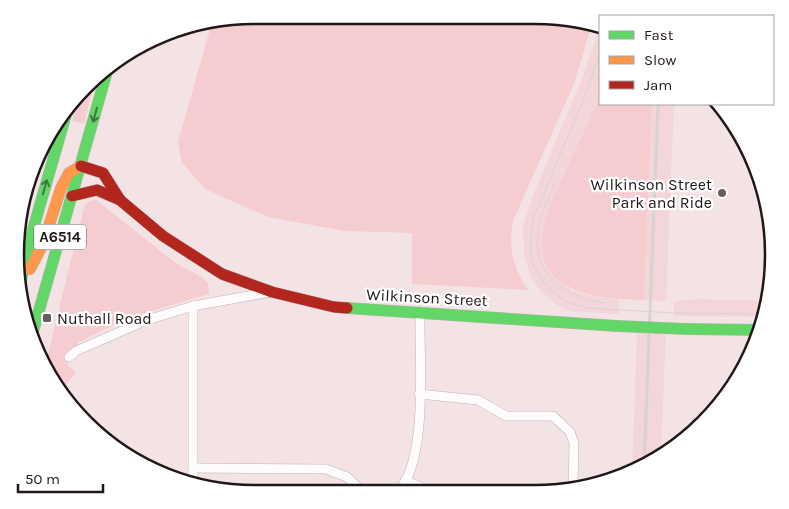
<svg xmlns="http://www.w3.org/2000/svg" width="789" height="509" font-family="Karla,sans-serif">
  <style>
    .built { fill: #f3d6d9 }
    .green { fill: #f5cdd1 }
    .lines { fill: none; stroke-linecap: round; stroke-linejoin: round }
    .street-casing { stroke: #c1b4b5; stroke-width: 10 }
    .fast-casing { stroke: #c1b4b5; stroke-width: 12 }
    .slow-casing { stroke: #c1b4b5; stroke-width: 12 }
    .jam-casing { stroke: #c1b4b5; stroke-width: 12 }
    .street { stroke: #fdfbfb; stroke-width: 9 }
    .fast { stroke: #63d668; stroke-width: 11 }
    .slow { stroke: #ff974d; stroke-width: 11 }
    .jam { stroke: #b3261e; stroke-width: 11 }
    .tram { stroke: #d7d3d3; stroke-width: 1 }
    .rail { stroke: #d7d3d3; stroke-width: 3 }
    .fast-bridge-casing { stroke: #c1b4b5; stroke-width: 12; stroke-linecap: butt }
    .fast-bridge { stroke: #63d668; stroke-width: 11 }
    .oneway { stroke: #427640 }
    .poi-dot { fill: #6b5e60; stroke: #fff; stroke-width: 2 }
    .labels { text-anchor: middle; stroke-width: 4.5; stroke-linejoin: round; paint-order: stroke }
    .shield { fill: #fff; stroke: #645d5d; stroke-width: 1 }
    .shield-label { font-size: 15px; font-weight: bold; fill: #211718 }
    .poi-label { font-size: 16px; fill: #211718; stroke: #fff; text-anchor: end }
    .street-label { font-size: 16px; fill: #211718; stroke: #fff }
    .rim { fill: none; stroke: #211718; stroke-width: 2.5 }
  </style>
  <rect width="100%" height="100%" fill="#f4e3e5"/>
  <g class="built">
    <polygon points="600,26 600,97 549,207 551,273 571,290 588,295 619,300 619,314 569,311 557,305 541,292 531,277 524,255 523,226 532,198 583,76"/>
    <polygon points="652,104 674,104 666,301 644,300"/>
    <polygon points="695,299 765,301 763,317 674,316 674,302"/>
    <polygon points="637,332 666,333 661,453 640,469 632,472"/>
  </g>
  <g class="green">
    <path d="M255 15 566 17 592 24 574 84 513 221C508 246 513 268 528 290L412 284V233L345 231 268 217 205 189 182 163 178 142 212 22Z"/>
    <polygon points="95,80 84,124 72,121 79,95"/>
    <path d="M600 97V104H652L644 300C581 299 521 287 549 207Z"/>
    <polygon points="95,199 177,264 202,277 208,284 209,294 135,316 99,332 78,343 67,364 76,373 59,392 45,365 85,204"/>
  </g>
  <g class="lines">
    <defs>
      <g id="street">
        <polyline points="69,357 76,351 147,320 193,306 271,292"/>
        <polyline points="419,394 478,400 506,416 553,416 570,432 574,443 573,487"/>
        <polyline points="193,468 326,469 347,477 364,493"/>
        <polyline points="405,480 434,493"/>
        <polyline points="193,484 193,306"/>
        <path d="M397 493C429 461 419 358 420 314"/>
        <polyline points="459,493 460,493"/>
      </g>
      <g id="fast">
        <polyline points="20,285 30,240 69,104"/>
        <polyline points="347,308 617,326"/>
        <polyline points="686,329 761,330"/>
        <polyline points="32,335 108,68"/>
      </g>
      <polyline id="slow" points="30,269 43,244 61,188 69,173 81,166"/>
      <g id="jam">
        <polyline points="81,166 103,173 120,200"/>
        <polyline points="72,196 97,190 120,200 163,236 222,274 272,292 334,307 347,308"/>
      </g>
    </defs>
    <use href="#street" class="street-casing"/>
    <use href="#fast" class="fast-casing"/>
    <use href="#slow" class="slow-casing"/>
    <use href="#jam" class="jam-casing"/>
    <use href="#street" class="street"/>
    <use href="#fast" class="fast"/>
    <use href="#slow" class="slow"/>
    <use href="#jam" class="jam"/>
    <g class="tram">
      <polyline points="600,54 582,103 533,219 530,250 533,264 542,281 564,301 586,308 674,313 764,314"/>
      <path d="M554 185C547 201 540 216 538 233 532 275 568 299 605 303"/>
    </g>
    <polyline class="rail" points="644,467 658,104"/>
    <defs>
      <polyline id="fast-bridge" points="617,326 686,329"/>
    </defs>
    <use href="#fast-bridge" class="fast-bridge-casing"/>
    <use href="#fast-bridge" class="fast-bridge"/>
  </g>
  <defs><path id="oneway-shaft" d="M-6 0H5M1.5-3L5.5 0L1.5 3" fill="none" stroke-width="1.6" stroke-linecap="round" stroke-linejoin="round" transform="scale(1.25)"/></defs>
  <g class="oneway">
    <use href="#oneway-shaft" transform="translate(95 115) rotate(105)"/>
    <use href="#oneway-shaft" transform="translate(45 187) rotate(-74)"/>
  </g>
  <g class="poi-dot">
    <circle cx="722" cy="193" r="5"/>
    <rect x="42" y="313" width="10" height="10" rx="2.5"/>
  </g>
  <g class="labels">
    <rect class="shield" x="34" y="224.5" width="52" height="25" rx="4"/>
    <g class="shield-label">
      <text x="60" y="242">A6514</text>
    </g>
    <g class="poi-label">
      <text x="712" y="190">Wilkinson Street<tspan x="712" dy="18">Park and Ride</tspan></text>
      <text x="57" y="324" text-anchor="start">Nuthall Road</text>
    </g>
    <g class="street-label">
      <text transform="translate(427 297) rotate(3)" y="6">Wilkinson Street</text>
    </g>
  </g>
  <path d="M0 0H789V509H0ZM254 24H535A230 230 0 0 1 765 254V255A230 230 0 0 1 535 485H254A230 230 0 0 1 24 255V254A230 230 0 0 1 254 24Z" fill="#fff" fill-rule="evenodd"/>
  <path class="rim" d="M254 24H535A230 230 0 0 1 765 254V255A230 230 0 0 1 535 485H254A230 230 0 0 1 24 255V254A230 230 0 0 1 254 24Z"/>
  <rect x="599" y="15" width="175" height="90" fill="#ffffff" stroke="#a6a2a3"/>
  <rect x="609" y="31" width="25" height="8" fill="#63d668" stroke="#a6a2a3"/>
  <text x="644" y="40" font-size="15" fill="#211718">Fast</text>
  <rect x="609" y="56" width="25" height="8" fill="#ff974d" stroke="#a6a2a3"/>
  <text x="644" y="65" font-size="15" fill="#211718">Slow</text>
  <rect x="609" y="81" width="25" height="8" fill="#b3261e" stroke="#a6a2a3"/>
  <text x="644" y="90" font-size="15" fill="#211718">Jam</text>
  <path d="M18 484v8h85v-8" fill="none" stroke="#211718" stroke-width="2.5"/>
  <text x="25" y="484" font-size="15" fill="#211718" stroke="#ffffff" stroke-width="4" paint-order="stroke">50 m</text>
</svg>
